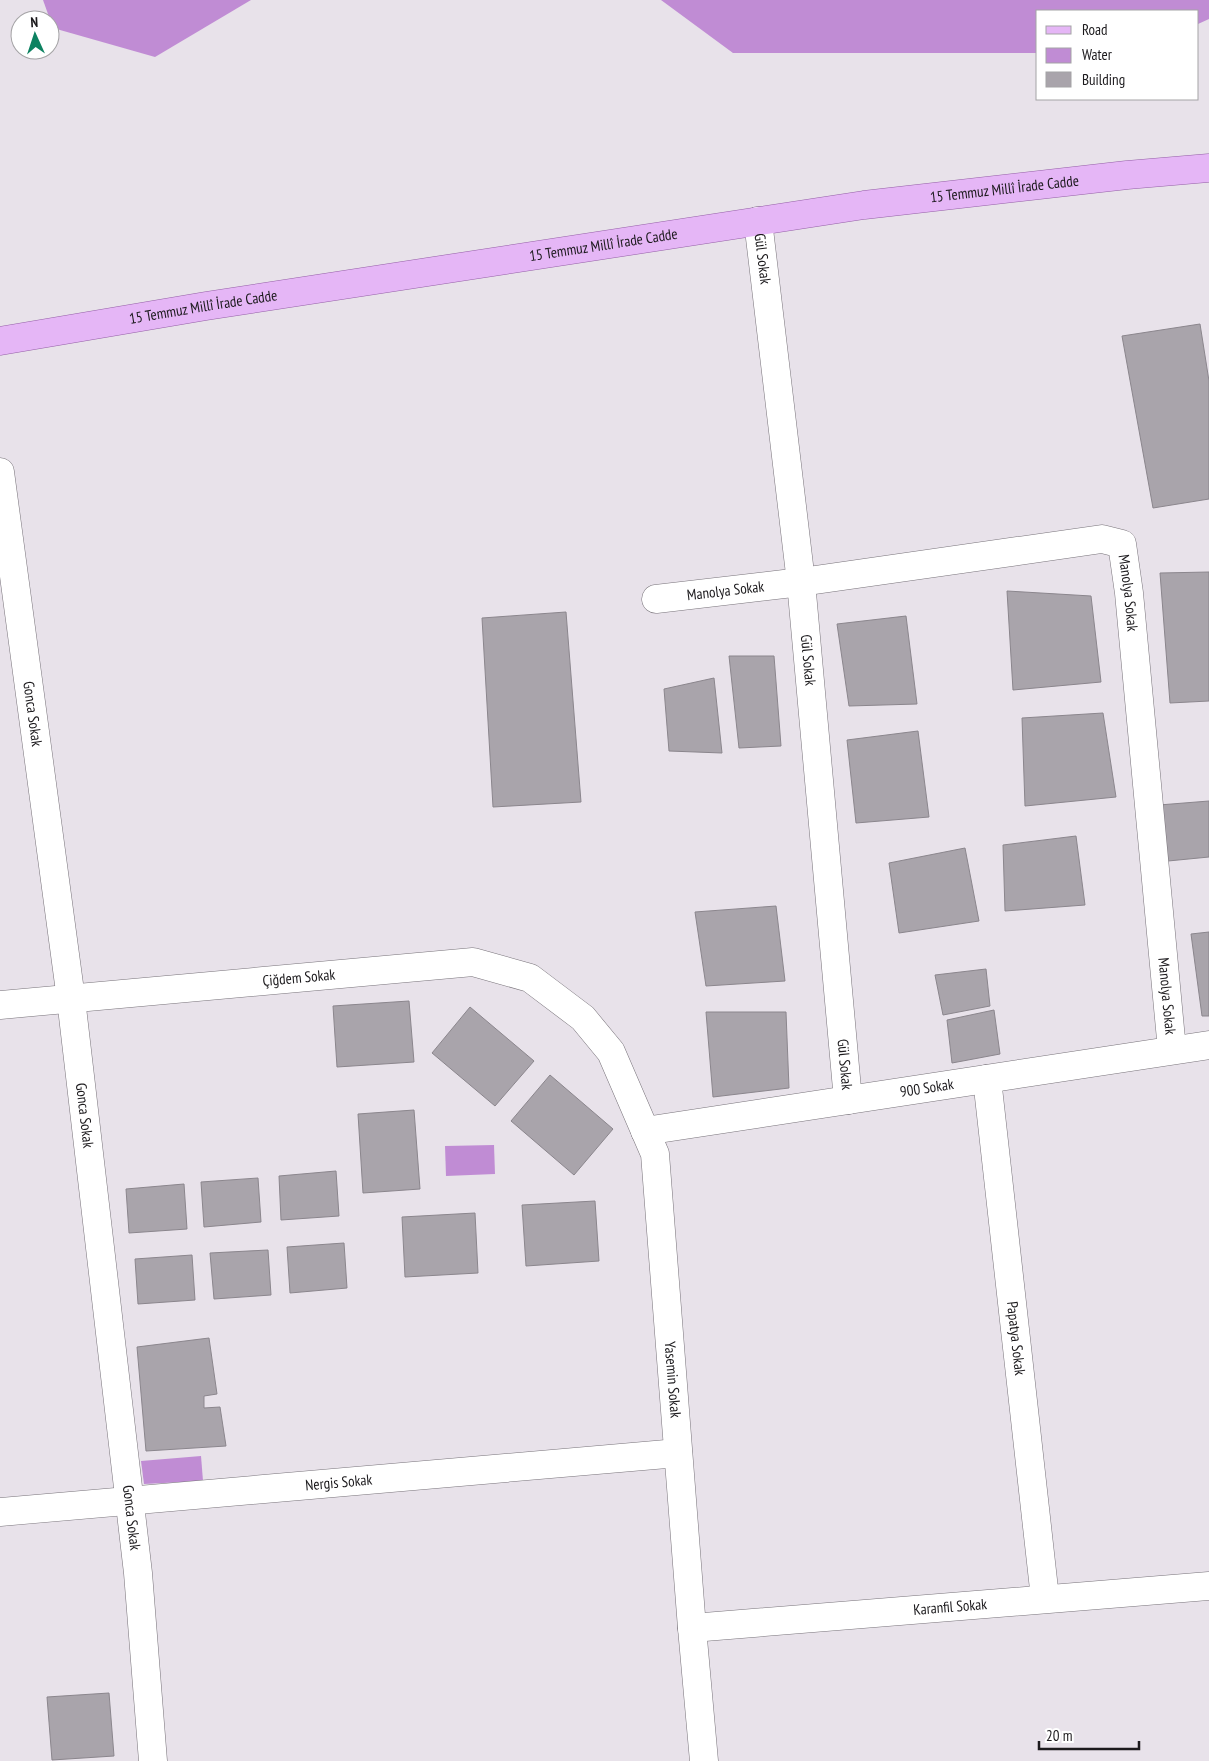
<svg xmlns="http://www.w3.org/2000/svg" width="1209" height="1761" font-family="'PT Sans Narrow',sans-serif">
  <style>
    .water { fill: #c08cd4 }
    .building { fill: #a9a4ab; stroke: #8b868d }
    .lines { fill: none; stroke-linecap: round; stroke-linejoin: round }
    .minor-casing { stroke: #78737a; stroke-width: 29 }
    .major-casing { stroke: #9460a6; stroke-width: 29 }
    .minor { stroke: #fff; stroke-width: 28 }
    .major { stroke: #e5b6f6; stroke-width: 28 }
    .labels { text-anchor: middle; stroke-width: 4; stroke-linejoin: round; paint-order: stroke }
    .street-label { font-size: 15px; fill: #1c1a1d; stroke: #fff }
  </style>
  <rect width="100%" height="100%" fill="#e8e2ea"/>
  <g class="water">
    <polygon points="43,0 251,0 155,57 53,28"/>
    <polygon points="661,0 1209,0 1209,19 1198,24 1198,11 1038,11 1038,53 733,53"/>
    <polygon points="494,1145 495,1174 446,1176 445,1146"/>
    <polygon points="201,1456 203,1481 144,1484 141,1461"/>
  </g>
  <g class="building">
    <polygon points="1200,324 1209,381 1209,499 1153,508 1122,336"/>
    <polygon points="1209,572 1209,701 1170,703 1160,573"/>
    <polygon points="1007,591 1091,596 1101,682 1013,690"/>
    <polygon points="566,612 581,802 493,807 482,618"/>
    <polygon points="906,616 917,704 849,706 837,624"/>
    <polygon points="729,656 774,656 781,746 739,748"/>
    <polygon points="714,678 722,753 669,751 664,689"/>
    <polygon points="1103,713 1116,797 1025,806 1022,718"/>
    <polygon points="918,731 929,817 856,823 847,740"/>
    <polygon points="1209,801 1209,857 1168,861 1159,805"/>
    <polygon points="1076,836 1085,905 1005,911 1003,845"/>
    <polygon points="965,848 979,921 899,933 889,863"/>
    <polygon points="776,906 785,981 706,986 695,912"/>
    <polygon points="1209,932 1209,1016 1202,1016 1191,934"/>
    <polygon points="986,969 990,1006 943,1015 935,975"/>
    <polygon points="409,1001 414,1062 337,1067 333,1006"/>
    <polygon points="470,1007 534,1061 495,1106 432,1053"/>
    <polygon points="994,1010 1000,1054 952,1063 947,1020"/>
    <polygon points="706,1012 786,1012 789,1088 713,1097"/>
    <polygon points="550,1075 613,1129 574,1175 511,1121"/>
    <polygon points="414,1110 420,1189 363,1193 358,1114"/>
    <polygon points="336,1171 339,1216 281,1220 279,1176"/>
    <polygon points="258,1178 261,1222 204,1227 201,1182"/>
    <polygon points="184,1184 187,1229 129,1233 126,1189"/>
    <polygon points="595,1201 599,1261 526,1266 522,1205"/>
    <polygon points="475,1213 478,1273 405,1277 402,1217"/>
    <polygon points="344,1243 347,1288 290,1293 287,1247"/>
    <polygon points="268,1250 271,1295 214,1299 210,1253"/>
    <polygon points="192,1255 195,1300 138,1304 135,1259"/>
    <polygon points="209,1338 217,1394 204,1396 204,1408 220,1407 226,1446 146,1451 137,1347"/>
    <polygon points="109,1693 114,1756 52,1760 47,1697"/>
  </g>
  <g class="lines">
    <defs>
      <g id="minor">
        <path id="s1" d="M758 221 801 582 848 1100"/>
        <path id="s2" d="M0 472 71 999 138 1573 153 1761"/>
        <path id="s3" d="M656 599 801 582 1102 539 1122 544 1129 593 1172 1050"/>
        <path id="s4" d="M0 1005 473 962 530 978 583 1018 611 1052 655 1154 692 1628 704 1761"/>
        <path id="s5" d="M987 1079 1045 1598"/>
        <path id="s6" d="M645 1131 1209 1045"/>
        <path id="s7" d="M0 1512 678 1453"/>
        <path id="s8" d="M692 1628 1209 1586"/>
      </g>
      <g id="major">
        <path id="s9" d="M0 341 206 306 864 205 1127 175 1209 168"/>
      </g>
    </defs>
    <use href="#minor" class="minor-casing"/>
    <use href="#major" class="major-casing"/>
    <use href="#minor" class="minor"/>
    <use href="#major" class="major"/>
  </g>
  <g class="labels">
    <g class="street-label">
      <text dy="5" stroke="none"><textPath href="#s9" startOffset="1016">15 Temmuz Millî İrade Cadde</textPath></text>
      <text dy="5" stroke="none"><textPath href="#s9" startOffset="611">15 Temmuz Millî İrade Cadde</textPath></text>
      <text dy="5" stroke="none"><textPath href="#s1" startOffset="38">Gül Sokak</textPath></text>
      <text dy="5" stroke="none"><textPath href="#s9" startOffset="206">15 Temmuz Millî İrade Cadde</textPath></text>
      <text dy="5" stroke="none"><textPath href="#s3" startOffset="70">Manolya Sokak</textPath></text>
      <text dy="5" stroke="none"><textPath href="#s3" startOffset="520">Manolya Sokak</textPath></text>
      <text dy="5" stroke="none"><textPath href="#s1" startOffset="442">Gül Sokak</textPath></text>
      <text dy="5" stroke="none"><textPath href="#s2" startOffset="244">Gonca Sokak</textPath></text>
      <text dy="5" stroke="none"><textPath href="#s4" startOffset="300">Çiğdem Sokak</textPath></text>
      <text dy="5" stroke="none"><textPath href="#s3" startOffset="925">Manolya Sokak</textPath></text>
      <text dy="5" stroke="none"><textPath href="#s1" startOffset="848">Gül Sokak</textPath></text>
      <text dy="5" stroke="none"><textPath href="#s6" startOffset="285">900 Sokak</textPath></text>
      <text dy="5" stroke="none"><textPath href="#s2" startOffset="649">Gonca Sokak</textPath></text>
      <text dy="5" stroke="none"><textPath href="#s5" startOffset="261">Papatya Sokak</textPath></text>
      <text dy="5" stroke="none"><textPath href="#s4" startOffset="982">Yasemin Sokak</textPath></text>
      <text dy="5" stroke="none"><textPath href="#s7" startOffset="340">Nergis Sokak</textPath></text>
      <text dy="5" stroke="none"><textPath href="#s2" startOffset="1054">Gonca Sokak</textPath></text>
      <text dy="5" stroke="none"><textPath href="#s8" startOffset="259">Karanfil Sokak</textPath></text>
    </g>
  </g>
  <rect x="1036" y="10" width="162" height="90" fill="#ffffff" stroke="#a4a3a5"/>
  <rect x="1046" y="26" width="25" height="8" fill="#e5b6f6" stroke="#a4a3a5"/>
  <text x="1082" y="35" font-size="15" fill="#1c1a1d">Road</text>
  <rect x="1046" y="48" width="25" height="15" fill="#c08cd4" stroke="#a4a3a5"/>
  <text x="1082" y="60" font-size="15" fill="#1c1a1d">Water</text>
  <rect x="1046" y="72" width="25" height="15" fill="#a9a4ab" stroke="#a4a3a5"/>
  <text x="1082" y="85" font-size="15" fill="#1c1a1d">Building</text>
  <g transform="translate(35 35) rotate(357)"><circle r="24" fill="#ffffff" stroke="#a4a3a5"/>
  <path d="M0-4L9 19L0 12L-9 19Z" fill="#0d8261"/>
  <text y="-8" font-size="14" font-weight="bold" text-anchor="middle" fill="#1c1a1d">N</text>
  </g>
  <path d="M1039 1741v8h100v-8" fill="none" stroke="#1c1a1d" stroke-width="2.5"/>
  <text x="1046" y="1741" font-size="15" fill="#1c1a1d" stroke="#ffffff" stroke-width="4" paint-order="stroke">20 m</text>
</svg>
